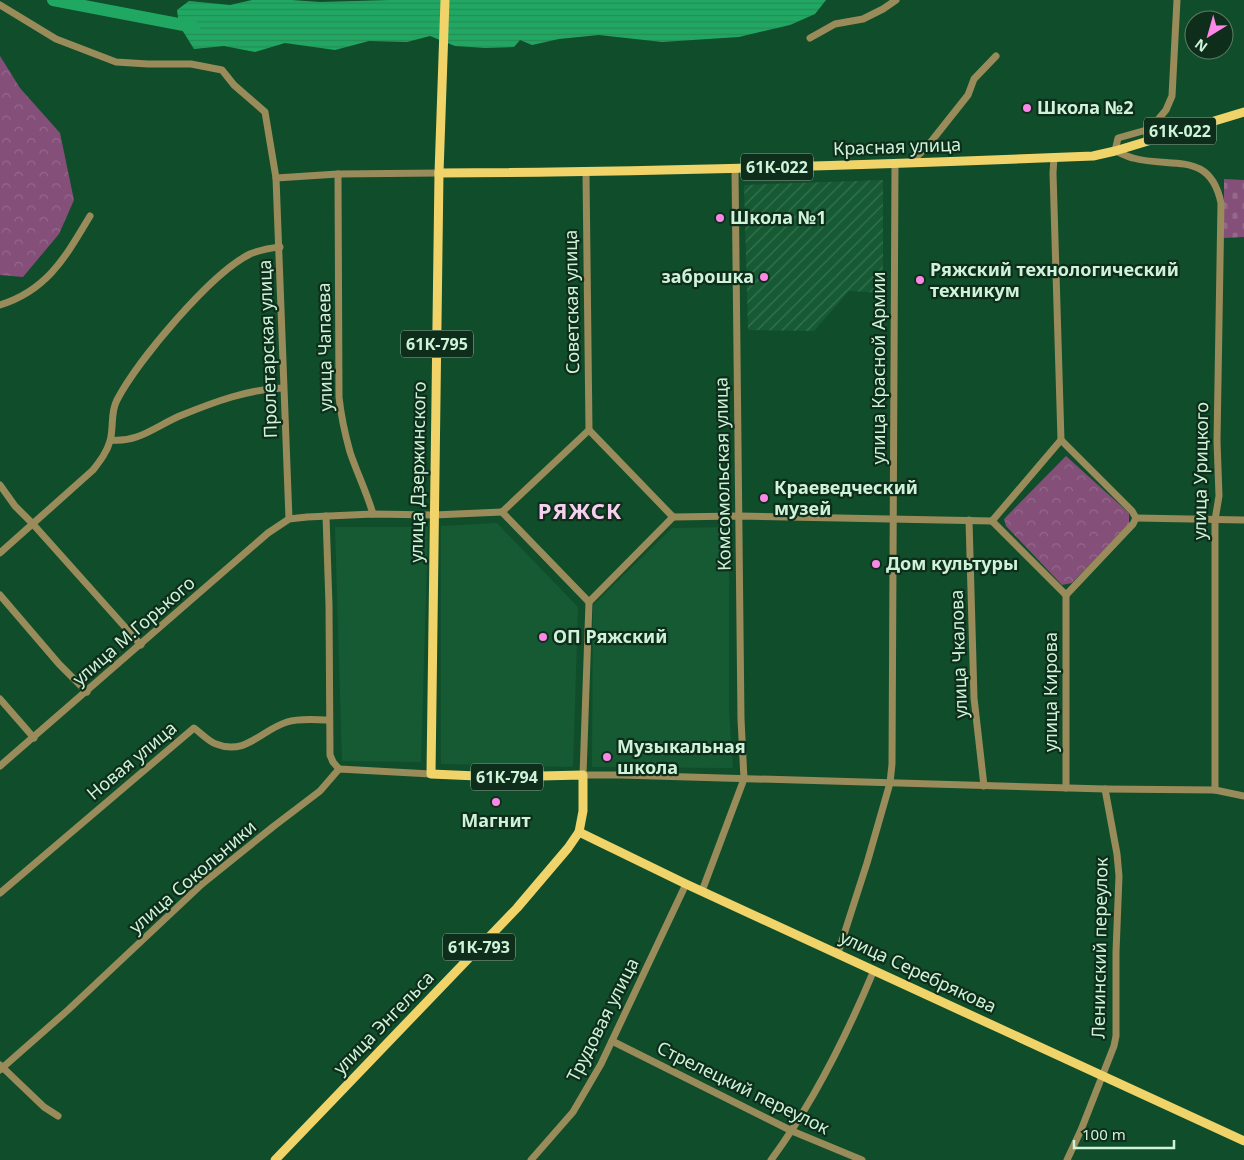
<svg xmlns="http://www.w3.org/2000/svg" width="1244" height="1160" font-family="'Noto Sans',sans-serif">
  <style>
    .built { fill: #165a34 }
    .industrial { fill: url(#industrial-furrows) }
    .cemetery { fill: url(#cemetery-stones) }
    .park { fill: url(#park-crowns) }
    .water { fill: url(#water-rules) }
    .lines { fill: none; stroke-linecap: round; stroke-linejoin: round }
    .river { stroke: #20a862; stroke-width: 12 }
    .minor { stroke: #998b5a; stroke-width: 7 }
    .major { stroke: #f0d369; stroke-width: 9 }
    .poi-dot { fill: #fb87e6; stroke: #0e2e1b; stroke-width: 2 }
    .labels { text-anchor: middle; stroke-width: 4.5; stroke-linejoin: round; paint-order: stroke }
    .shield { fill: #0e2e1b; stroke: #94b8a0; stroke-width: 1 }
    .shield-label { font-size: 16px; font-weight: bold; fill: #cef3d9 }
    .poi-label { font-size: 18px; font-weight: bold; fill: #cef3d9; stroke: #0e2e1b; text-anchor: start }
    .street-label { font-size: 18px; fill: #cef3d9; stroke: #0e2e1b }
    .district-label { font-size: 22px; font-weight: bold; letter-spacing: 1px; fill: #f8d0ef; stroke: #0e2e1b }
  </style>
  <defs>
    <pattern id="industrial-furrows" width="10" height="10" patternUnits="userSpaceOnUse" patternTransform="scale(1.25)"><rect width="10" height="10" fill="#165a34"/><path d="M-1 1l2-2M0 10L10 0M9 11l2-2" fill="none" stroke="#377251"/></pattern>
    <pattern id="cemetery-stones" width="16" height="16" patternUnits="userSpaceOnUse" patternTransform="scale(1.25)"><rect width="16" height="16" fill="#844f79"/><path d="M2 7V4a2 2 0 0 1 4 0v3zM10 15v-3a2 2 0 0 1 4 0v3z" fill="#94698b"/></pattern>
    <pattern id="park-crowns" width="20" height="18" patternUnits="userSpaceOnUse" patternTransform="scale(1.25)"><rect width="20" height="18" fill="#844f79"/><path d="M2 6a3 3 0 1 1 6 0M12 15a3 3 0 1 1 6 0" fill="none" stroke="#94698b"/></pattern>
    <pattern id="water-rules" width="6" height="5" patternUnits="userSpaceOnUse" patternTransform="scale(1.25)"><rect width="6" height="5" fill="#20a862"/><path d="M0 2.5h6" fill="none" stroke="#298c58"/></pattern>
  </defs>
  <rect width="100%" height="100%" fill="#104d2b"/>
  <g class="built">
    <polygon points="497,523 578,607 573,767 441,764 441,526"/>
    <polygon points="335,527 428,527 421,762 342,761"/>
    <polygon points="729,527 729,712 733,768 592,767 593,605 672,528"/>
  </g>
  <polygon class="industrial" points="883,180 883,293 849,291 814,331 748,330 744,185"/>
  <polygon class="cemetery" points="1224,179 1244,180 1244,237 1224,238"/>
  <g class="park">
    <polygon points="0,56 20,88 60,133 74,200 59,234 23,277 0,275"/>
    <polygon points="1066,456 1129,513 1129,524 1072,583 1062,585 1006,526 1004,519"/>
  </g>
  <polygon class="water" points="252,0 291,0 320,2 390,0 826,0 815,14 790,25 739,37 662,42 599,35 559,39 532,45 520,40 514,47 485,48 455,46 430,36 407,42 369,41 335,50 285,43 255,52 224,46 194,49 179,25 177,10 189,1 230,5"/>
  <g class="lines">
    <polyline class="river" points="53,0 194,27"/>
    <g class="minor">
      <path d="M1177 0 1172 96 1166 110 1150 129 1118 138 1115 151C1121 153 1127 157 1133 158 1172 169 1210 150 1221 203L1217 441 1219 496 1215 520V790"/>
      <polyline points="0,5 56,39 116,62 148,64 191,64 222,70 234,85 265,112 276,178 289,519"/>
      <polyline points="810,38 835,24 863,19 883,9 896,0"/>
      <polyline points="1054,157 1053,173 1061,440"/>
      <polyline points="910,163 926,148 968,95 974,79 996,56"/>
      <polyline points="586,173 589,430"/>
      <path d="M338 174 339 397C341 416 345 434 350 452 357 473 367 493 373 514"/>
      <polyline points="276,178 338,174 439,173"/>
      <path d="M0 305C48 290 66 256 90 216"/>
      <path d="M111 440C139 443 157 425 182 415 214 402 249 389 283 388"/>
      <polyline points="0,485 15,506 32,523 141,645"/>
      <polyline points="502,512 589,430 673,517"/>
      <polyline points="502,512 589,602"/>
      <polyline points="326,516 329,605 330,755 333,762 339,769"/>
      <polyline points="673,517 739,516 992,521"/>
      <polyline points="1136,518 1244,520"/>
      <polyline points="969,520 974,698 984,786"/>
      <polyline points="992,521 1061,440 1132,511 1136,518 1133,524 1066,595"/>
      <polyline points="992,521 1066,595"/>
      <path d="M0 553 93 470C100 461 107 452 110 441 114 427 110 413 117 400 138 360 211 273 250 254 260 250 269 248 280 247"/>
      <polyline points="0,595 59,664 87,692"/>
      <polyline points="1066,595 1066,788"/>
      <polyline points="589,602 583,775 621,775 1105,789 1215,790 1244,796"/>
      <polyline points="589,602 673,517"/>
      <polyline points="0,699 34,738"/>
      <polyline points="0,766 268,533 289,519 307,517 373,514 434,515 502,512"/>
      <polyline points="702,891 744,779 741,719 735,169"/>
      <path d="M0 893 194 728C201 733 208 741 216 744 246 756 261 730 287 722 300 718 316 720 329 720"/>
      <polyline points="838,953 867,863 890,783 892,764 895,164"/>
      <polyline points="612,1041 792,1131 862,1160"/>
      <polyline points="0,1065 44,1107 58,1116"/>
      <polyline points="0,1070 68,1010 202,884 274,826 320,791 339,769 431,774"/>
      <polyline points="531,1160 573,1112 601,1064 686,884"/>
      <path d="M771 1160C814 1102 846 1037 874 970"/>
      <polyline points="1067,1160 1081,1130 1114,1046 1116,1036 1116,952 1119,876 1117,854 1105,789"/>
    </g>
    <g class="major">
      <path d="M439 173C657 172 875 165 1093 156L1115 151 1244 112"/>
      <polyline points="579,832 686,884 1244,1141"/>
      <polyline points="275,1160 517,908 568,848 579,832 583,811 583,775 500,777 431,774 439,173 445,0"/>
    </g>
  </g>
  <g class="poi-dot">
    <circle cx="1027" cy="108" r="5"/>
    <circle cx="720" cy="218" r="5"/>
    <circle cx="764" cy="277" r="5"/>
    <circle cx="920" cy="280" r="5"/>
    <circle cx="764" cy="498" r="5"/>
    <circle cx="876" cy="564" r="5"/>
    <circle cx="543" cy="637" r="5"/>
    <circle cx="607" cy="757" r="5"/>
    <circle cx="496" cy="802" r="5"/>
  </g>
  <g class="labels">
    <g class="shield">
      <rect x="1144" y="117.5" width="72" height="27" rx="4"/>
      <rect x="741" y="153.5" width="72" height="27" rx="4"/>
      <rect x="401" y="330.5" width="72" height="27" rx="4"/>
      <rect x="471" y="763.5" width="72" height="27" rx="4"/>
      <rect x="443" y="933.5" width="72" height="27" rx="4"/>
    </g>
    <g class="shield-label">
      <text x="1180" y="137">61К-022</text>
      <text x="777" y="173">61К-022</text>
      <text x="437" y="350">61К-795</text>
      <text x="507" y="783">61К-794</text>
      <text x="479" y="953">61К-793</text>
    </g>
    <g class="poi-label">
      <text x="1037" y="114">Школа №2</text>
      <text x="730" y="224">Школа №1</text>
      <text x="930" y="276">Ряжский технологический<tspan x="930" dy="21">техникум</tspan></text>
      <text x="754" y="283" text-anchor="end">заброшка</text>
      <text x="774" y="494">Краеведческий<tspan x="774" dy="21">музей</tspan></text>
      <text x="886" y="570">Дом культуры</text>
      <text x="553" y="643">ОП Ряжский</text>
      <text x="617" y="753">Музыкальная<tspan x="617" dy="21">школа</tspan></text>
      <text x="496" y="827" text-anchor="middle">Магнит</text>
    </g>
    <g class="street-label">
      <text transform="translate(897 147) rotate(-2)" y="6">Красная улица</text>
      <text transform="translate(572 302) rotate(-91)" y="6">Советская улица</text>
      <text transform="translate(325 347) rotate(-91)" y="6">улица Чапаева</text>
      <text transform="translate(268 349) rotate(-92)" y="6">Пролетарская улица</text>
      <text transform="translate(879 368) rotate(-90)" y="6">улица Красной Армии</text>
      <text transform="translate(1201 471) rotate(-89)" y="6">улица Урицкого</text>
      <text transform="translate(418 472) rotate(-89)" y="6">улица Дзержинского</text>
      <text transform="translate(723 474) rotate(-91)" y="6">Комсомольская улица</text>
      <text transform="translate(134 631) rotate(-41)" y="6">улица М.Горького</text>
      <text transform="translate(959 654) rotate(-92)" y="6">улица Чкалова</text>
      <text transform="translate(1051 692) rotate(-90)" y="6">улица Кирова</text>
      <text transform="translate(132 761) rotate(-40)" y="6">Новая улица</text>
      <text transform="translate(193 877) rotate(-41)" y="6">улица Сокольники</text>
      <text transform="translate(1100 948) rotate(-89)" y="6">Ленинский переулок</text>
      <text transform="translate(918 972) rotate(25)" y="6">улица Серебрякова</text>
      <text transform="translate(603 1020) rotate(-63)" y="6">Трудовая улица</text>
      <text transform="translate(384 1023) rotate(-46)" y="6">улица Энгельса</text>
      <text transform="translate(743 1088) rotate(26)" y="6">Стрелецкий переулок</text>
    </g>
    <g class="district-label">
      <text x="580" y="519">РЯЖСК</text>
    </g>
  </g>
  <g transform="translate(1209 35) rotate(217)"><circle r="24" fill="#0e2e1b" stroke="#5b7d67"/>
  <path d="M0-4L9 19L0 12L-9 19Z" fill="#fb87e6"/>
  <text y="-8" font-size="14" font-weight="bold" text-anchor="middle" fill="#cef3d9">N</text>
  </g>
  <path d="M1074 1140v8h100v-8" fill="none" stroke="#cef3d9" stroke-width="2.5"/>
  <text x="1082" y="1140" font-size="15" fill="#cef3d9" stroke="#0e2e1b" stroke-width="4" paint-order="stroke">100 m</text>
</svg>
